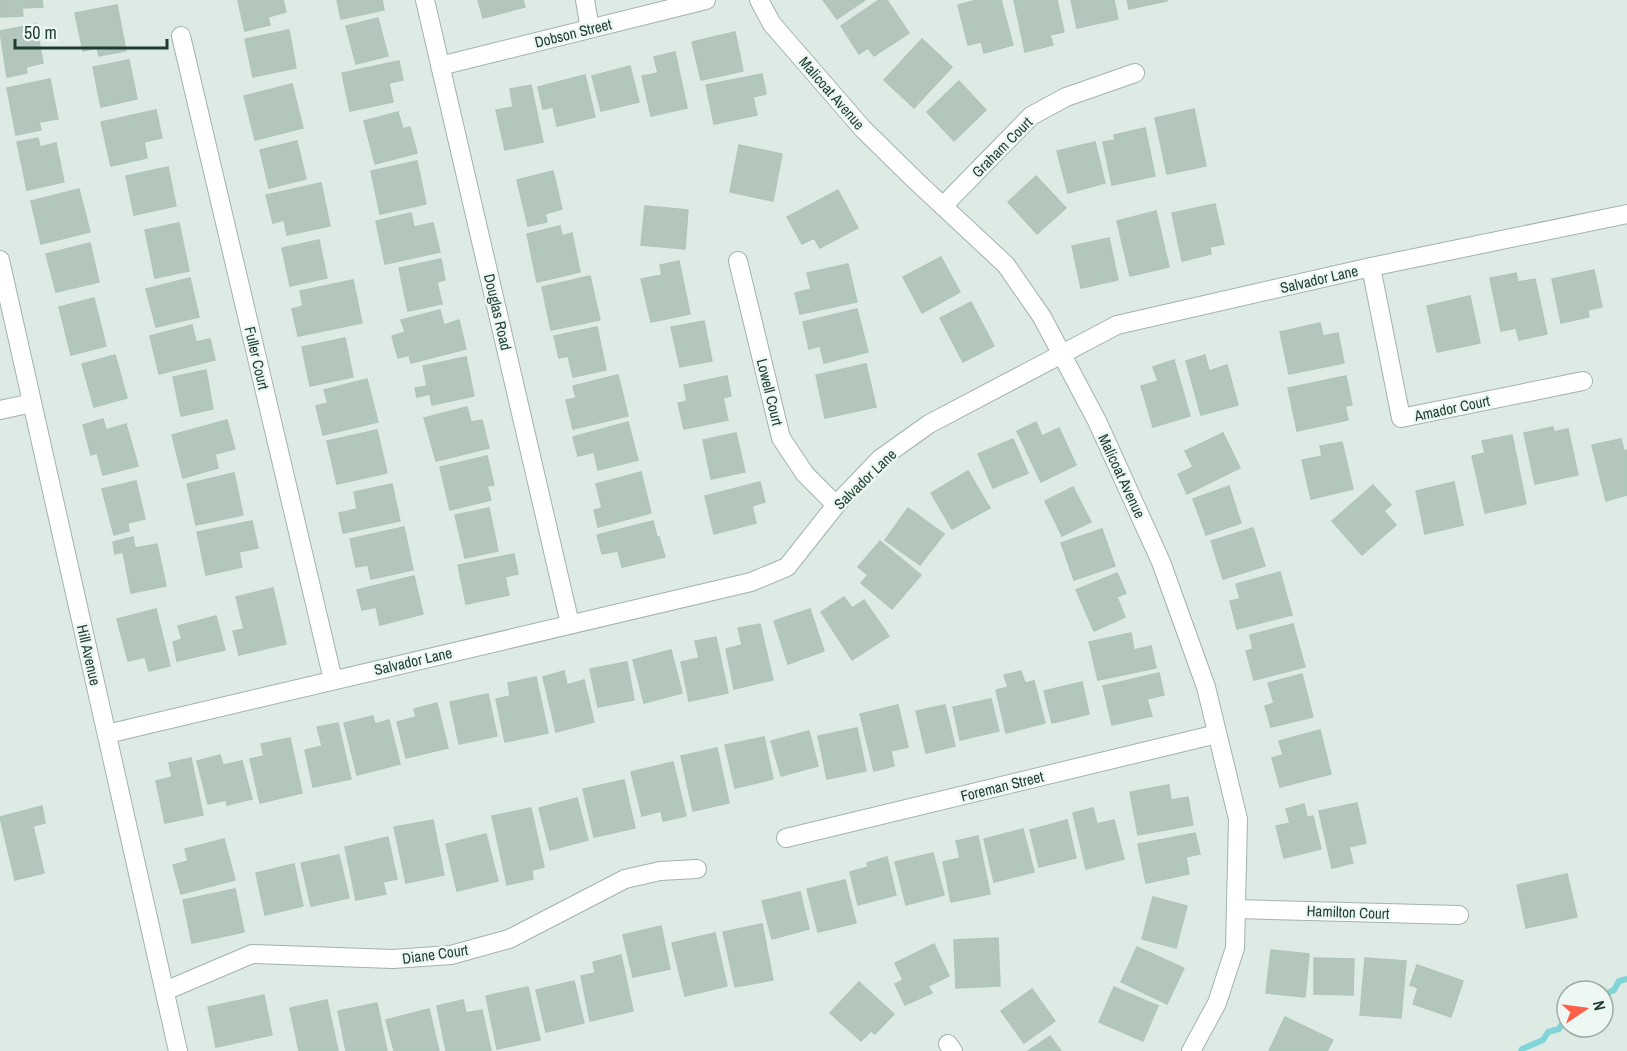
<svg xmlns="http://www.w3.org/2000/svg" width="1627" height="1051" font-family="'Archivo Narrow',sans-serif">
  <style>
    .lines { fill: none; stroke-linecap: round; stroke-linejoin: round }
    .stream { stroke: #7fd5d7; stroke-width: 6 }
    .building { fill: #b3c6bc; stroke: #b0c6ba; stroke-width: 1.5 }
    .street-casing { stroke: #a1b3aa; stroke-width: 20 }
    .street { stroke: #fff; stroke-width: 18 }
    .labels { text-anchor: middle; dominant-baseline: central; stroke-width: 5; stroke-linejoin: round; paint-order: stroke }
    .street-label { font-size: 15px; fill: #1e3d30; stroke: #eef8f2 }
  </style>
  <rect width="100%" height="100%" fill="#deebe4"/>
  <g class="lines">
    <g class="stream">
      <polyline points="1603,995 1614,990 1619,981 1627,979"/>
      <polyline points="1521,1051 1522,1049 1543,1040 1548,1032 1559,1029 1564,1020 1567,1020"/>
    </g>
  </g>
  <g class="building">
    <polygon points="0,0 42,0 43,7 22,8 23,16 0,17"/>
    <polygon points="241,0 283,0 286,12 268,17 270,25 245,31 238,1"/>
    <polygon points="337,0 382,0 384,10 341,19"/>
    <polygon points="478,0 523,0 525,7 483,18"/>
    <polygon points="823,0 865,0 837,19"/>
    <polygon points="879,0 887,0 909,33 874,56 868,48 859,54 841,26"/>
    <polygon points="977,0 1001,0 1013,45 984,53 981,42 968,45 958,5"/>
    <polygon points="1014,0 1057,0 1064,32 1050,35 1053,45 1025,52"/>
    <polygon points="1071,0 1114,0 1118,19 1077,28"/>
    <polygon points="1127,0 1167,0 1167,1 1129,9"/>
    <polygon points="117,5 126,51 99,56 97,48 83,51 75,13"/>
    <polygon points="378,18 388,56 356,64 346,26"/>
    <polygon points="36,24 43,63 26,67 27,73 7,77 0,31"/>
    <polygon points="289,30 296,68 253,77 245,39"/>
    <polygon points="735,32 743,71 701,80 692,42"/>
    <polygon points="922,39 952,67 914,108 884,80"/>
    <polygon points="675,52 687,108 651,116 642,76 658,73 654,57"/>
    <polygon points="129,60 137,99 101,107 93,67"/>
    <polygon points="399,61 403,80 389,83 393,102 350,111 342,73"/>
    <polygon points="630,66 639,102 601,111 592,76"/>
    <polygon points="762,74 766,94 753,97 757,115 714,124 706,85"/>
    <polygon points="585,75 595,117 557,126 553,107 543,109 538,87"/>
    <polygon points="50,79 58,119 39,122 41,130 16,135 7,88"/>
    <polygon points="959,81 986,110 954,141 927,112"/>
    <polygon points="292,84 303,128 255,140 244,96"/>
    <polygon points="531,85 543,142 505,150 496,110 513,107 510,89"/>
    <polygon points="1194,109 1206,166 1167,174 1155,118"/>
    <polygon points="156,110 162,138 144,142 147,158 111,166 101,122"/>
    <polygon points="398,112 403,129 410,127 417,153 375,164 364,121"/>
    <polygon points="1145,128 1155,176 1112,185 1103,142 1115,140 1114,135"/>
    <polygon points="38,138 40,147 56,143 64,182 27,190 17,142"/>
    <polygon points="297,141 306,179 269,188 260,150"/>
    <polygon points="1095,142 1105,183 1068,193 1057,151"/>
    <polygon points="739,145 782,154 773,201 730,192"/>
    <polygon points="417,161 426,204 380,214 371,171"/>
    <polygon points="168,167 176,206 134,215 126,176"/>
    <polygon points="553,171 562,209 545,214 547,222 528,226 517,180"/>
    <polygon points="1036,176 1066,208 1037,234 1008,202"/>
    <polygon points="321,183 330,226 287,235 284,220 273,223 266,195"/>
    <polygon points="79,189 90,232 41,244 31,201"/>
    <polygon points="838,190 858,228 820,248 814,238 802,244 787,217"/>
    <polygon points="1215,204 1224,244 1210,247 1211,254 1182,261 1172,213"/>
    <polygon points="645,206 688,210 685,249 641,245"/>
    <polygon points="1156,211 1169,267 1130,276 1117,221"/>
    <polygon points="411,213 414,227 433,223 440,252 385,264 376,221"/>
    <polygon points="179,223 189,271 155,278 145,230"/>
    <polygon points="560,226 562,236 572,233 580,272 537,282 527,234"/>
    <polygon points="1109,238 1118,280 1081,288 1072,246"/>
    <polygon points="319,240 327,278 290,286 282,248"/>
    <polygon points="90,243 99,282 56,292 46,254"/>
    <polygon points="941,257 960,292 922,313 903,277"/>
    <polygon points="441,259 445,280 437,282 442,304 408,311 399,268"/>
    <polygon points="679,261 690,314 651,322 641,279 662,275 660,265"/>
    <polygon points="848,264 857,302 800,314 795,293 811,289 807,273"/>
    <polygon points="1594,270 1602,307 1588,310 1589,317 1561,323 1552,279"/>
    <polygon points="1516,273 1518,282 1535,279 1547,334 1519,340 1516,328 1501,331 1490,278"/>
    <polygon points="590,276 600,320 551,330 542,287"/>
    <polygon points="190,278 199,317 156,327 146,289"/>
    <polygon points="353,280 362,323 298,336 292,309 303,306 300,291"/>
    <polygon points="1470,296 1480,343 1437,352 1427,306"/>
    <polygon points="94,298 106,346 71,355 59,307"/>
    <polygon points="971,302 994,346 963,362 940,318"/>
    <polygon points="857,309 868,352 824,363 820,346 809,349 803,322"/>
    <polygon points="440,310 444,325 459,320 466,349 411,363 409,355 398,358 392,336 405,332 401,320"/>
    <polygon points="704,321 712,361 680,367 671,327"/>
    <polygon points="1320,323 1323,336 1338,333 1344,363 1289,374 1280,332"/>
    <polygon points="192,325 196,342 210,339 215,360 159,374 150,336"/>
    <polygon points="597,327 606,370 573,377 568,356 559,358 554,336"/>
    <polygon points="345,338 353,377 310,386 302,347"/>
    <polygon points="115,355 127,398 94,407 82,364"/>
    <polygon points="1205,355 1209,371 1227,365 1238,405 1201,415 1186,361"/>
    <polygon points="466,357 474,396 432,405 430,394 417,397 415,388 427,386 423,366"/>
    <polygon points="1174,360 1190,416 1153,427 1141,386 1158,381 1153,367"/>
    <polygon points="866,364 876,407 825,418 816,375"/>
    <polygon points="206,370 213,409 181,416 173,377"/>
    <polygon points="618,375 628,416 573,429 566,400 576,398 573,386"/>
    <polygon points="727,376 731,396 723,398 728,420 684,429 678,403 687,401 684,385"/>
    <polygon points="1346,376 1352,405 1345,406 1348,420 1297,431 1288,388"/>
    <polygon points="367,379 378,422 323,435 316,406 328,403 324,390"/>
    <polygon points="467,407 471,422 482,420 489,448 436,461 424,418"/>
    <polygon points="103,419 106,430 126,424 138,466 103,475 97,453 91,455 83,425"/>
    <polygon points="227,420 235,449 215,454 218,468 183,478 172,435"/>
    <polygon points="628,422 638,460 598,470 594,452 578,456 573,437"/>
    <polygon points="1036,422 1042,436 1059,428 1076,465 1041,482 1017,431"/>
    <polygon points="1553,427 1554,432 1568,429 1578,475 1535,484 1524,433"/>
    <polygon points="377,430 387,473 337,484 327,441"/>
    <polygon points="736,433 745,472 711,479 703,440"/>
    <polygon points="1223,433 1240,468 1187,494 1178,474 1193,467 1185,451"/>
    <polygon points="1512,435 1526,504 1485,513 1472,456 1485,453 1482,441"/>
    <polygon points="1013,439 1028,473 993,488 978,454"/>
    <polygon points="1621,439 1624,451 1627,450 1627,495 1606,501 1592,445"/>
    <polygon points="1342,442 1353,489 1311,499 1302,460 1322,456 1320,446"/>
    <polygon points="487,456 494,485 487,486 491,500 450,510 440,467"/>
    <polygon points="968,471 990,508 952,529 931,493"/>
    <polygon points="641,472 651,513 598,527 594,510 602,508 596,484"/>
    <polygon points="234,473 243,515 196,525 187,484"/>
    <polygon points="136,481 145,519 128,523 129,531 114,535 102,489"/>
    <polygon points="760,482 765,502 752,506 756,523 714,534 705,496"/>
    <polygon points="1454,482 1463,525 1425,534 1416,491"/>
    <polygon points="392,484 400,521 343,533 339,513 357,509 354,492"/>
    <polygon points="1373,485 1391,505 1384,511 1396,525 1362,555 1332,521"/>
    <polygon points="1229,486 1241,523 1206,535 1193,499"/>
    <polygon points="1073,487 1091,522 1062,536 1045,501"/>
    <polygon points="489,508 498,551 465,558 455,515"/>
    <polygon points="908,508 944,534 920,565 885,540"/>
    <polygon points="252,521 258,548 239,552 242,567 206,575 197,532"/>
    <polygon points="653,521 657,537 659,537 665,557 622,567 618,551 602,554 597,535"/>
    <polygon points="404,527 413,570 371,579 368,565 356,567 350,539"/>
    <polygon points="1253,528 1265,566 1223,579 1211,541"/>
    <polygon points="1102,529 1115,566 1074,580 1061,543"/>
    <polygon points="133,537 135,548 157,544 166,586 131,593 123,552 115,554 113,542"/>
    <polygon points="880,541 921,575 892,609 861,583 868,575 858,567"/>
    <polygon points="514,554 518,574 505,577 509,595 466,604 458,565"/>
    <polygon points="1280,572 1292,615 1237,629 1230,601 1240,599 1236,584"/>
    <polygon points="1117,573 1126,593 1117,597 1125,617 1094,631 1076,590"/>
    <polygon points="414,576 423,614 380,625 376,607 362,610 357,590"/>
    <polygon points="273,588 286,644 239,655 233,631 244,629 236,597"/>
    <polygon points="844,597 852,608 864,600 889,636 852,660 821,612"/>
    <polygon points="156,609 170,666 149,671 145,657 128,661 117,619"/>
    <polygon points="810,609 824,651 788,664 774,621"/>
    <polygon points="216,616 225,650 177,661 173,642 182,639 178,626"/>
    <polygon points="760,624 773,680 734,689 726,649 742,645 738,628"/>
    <polygon points="1293,624 1305,667 1254,680 1246,651 1253,649 1250,635"/>
    <polygon points="1131,633 1134,650 1151,646 1156,668 1098,680 1089,642"/>
    <polygon points="716,637 728,693 689,701 681,662 699,658 695,641"/>
    <polygon points="671,650 682,693 644,703 633,660"/>
    <polygon points="627,662 634,700 598,707 590,669"/>
    <polygon points="564,671 567,685 584,680 594,722 556,732 543,677"/>
    <polygon points="1021,671 1025,683 1034,681 1045,723 1006,733 996,690 1008,687 1004,675"/>
    <polygon points="1159,673 1164,695 1147,699 1152,716 1112,725 1103,686"/>
    <polygon points="1302,674 1313,717 1271,727 1265,706 1274,703 1268,683"/>
    <polygon points="536,677 548,733 505,742 496,699 510,696 508,683"/>
    <polygon points="1082,682 1089,714 1052,723 1044,691"/>
    <polygon points="488,694 497,736 459,744 450,702"/>
    <polygon points="991,699 999,731 960,740 953,707"/>
    <polygon points="437,703 448,748 406,758 397,722 416,717 414,709"/>
    <polygon points="898,705 908,747 891,751 894,766 874,771 860,714"/>
    <polygon points="945,705 955,746 926,753 916,711"/>
    <polygon points="373,716 375,724 389,720 400,764 357,775 344,723"/>
    <polygon points="338,723 351,779 313,787 305,750 322,746 317,727"/>
    <polygon points="857,728 866,771 827,779 818,736"/>
    <polygon points="1320,730 1331,774 1280,787 1272,758 1283,755 1279,741"/>
    <polygon points="809,731 818,766 781,776 771,741"/>
    <polygon points="764,737 773,779 735,788 725,745"/>
    <polygon points="290,738 302,793 260,803 250,759 264,756 261,744"/>
    <polygon points="717,748 729,803 693,811 681,756"/>
    <polygon points="220,755 223,765 242,761 252,799 227,805 226,800 208,804 197,761"/>
    <polygon points="191,758 203,815 165,823 156,781 172,777 169,763"/>
    <polygon points="673,762 686,816 663,821 661,811 642,816 631,772"/>
    <polygon points="624,780 635,828 594,837 583,789"/>
    <polygon points="1169,785 1171,800 1188,797 1193,825 1138,835 1130,792"/>
    <polygon points="577,798 588,840 550,850 539,808"/>
    <polygon points="1357,803 1366,843 1349,847 1353,863 1332,868 1319,811"/>
    <polygon points="1304,804 1307,817 1313,816 1321,849 1284,858 1276,826 1290,823 1286,809"/>
    <polygon points="42,806 45,823 33,826 44,873 15,880 0,817"/>
    <polygon points="531,808 544,867 532,870 533,879 507,885 492,816"/>
    <polygon points="1093,808 1097,824 1114,820 1124,859 1086,869 1073,813"/>
    <polygon points="433,820 444,875 406,883 394,827"/>
    <polygon points="1067,820 1076,858 1039,867 1030,830"/>
    <polygon points="1023,829 1034,872 994,882 984,839"/>
    <polygon points="1195,833 1200,854 1186,857 1189,874 1146,883 1138,844"/>
    <polygon points="486,834 498,881 457,891 446,844"/>
    <polygon points="978,836 990,894 951,902 943,862 960,858 956,841"/>
    <polygon points="388,837 397,879 383,882 386,894 356,900 345,847"/>
    <polygon points="224,839 235,880 181,894 173,865 188,861 185,849"/>
    <polygon points="933,853 944,895 906,905 895,862"/>
    <polygon points="339,855 349,898 311,906 301,863"/>
    <polygon points="887,857 896,895 858,905 850,872 868,867 867,863"/>
    <polygon points="294,864 303,906 265,915 256,873"/>
    <polygon points="1567,874 1577,917 1526,928 1517,885"/>
    <polygon points="845,880 856,923 818,932 807,889"/>
    <polygon points="235,889 244,932 192,943 183,900"/>
    <polygon points="800,892 809,929 772,939 762,901"/>
    <polygon points="1153,897 1187,906 1176,948 1142,939"/>
    <polygon points="762,924 773,980 735,987 723,932"/>
    <polygon points="661,926 670,969 633,977 623,935"/>
    <polygon points="715,933 727,986 685,996 672,943"/>
    <polygon points="998,938 1000,986 956,988 954,940"/>
    <polygon points="934,944 949,976 928,986 932,993 905,1005 895,984 903,980 895,963"/>
    <polygon points="1137,947 1184,968 1167,1004 1121,982"/>
    <polygon points="1271,950 1309,954 1305,997 1266,993"/>
    <polygon points="621,955 633,1011 590,1021 581,976 595,973 593,962"/>
    <polygon points="1314,958 1354,959 1353,995 1314,994"/>
    <polygon points="1365,958 1406,961 1401,1018 1360,1015"/>
    <polygon points="1417,965 1463,981 1451,1017 1413,1004 1418,988 1410,985"/>
    <polygon points="574,981 584,1023 546,1032 536,990"/>
    <polygon points="859,982 894,1014 875,1034 871,1031 861,1041 830,1013"/>
    <polygon points="528,987 540,1040 497,1049 486,996"/>
    <polygon points="1114,987 1158,1006 1143,1041 1099,1022"/>
    <polygon points="1032,989 1055,1021 1024,1043 1001,1011"/>
    <polygon points="264,995 272,1035 216,1047 208,1007"/>
    <polygon points="327,1000 338,1051 299,1051 290,1008"/>
    <polygon points="463,1000 466,1013 482,1010 491,1051 446,1051 437,1006"/>
    <polygon points="377,1003 387,1051 346,1051 338,1011"/>
    <polygon points="429,1009 439,1051 394,1051 386,1020"/>
    <polygon points="1285,1017 1333,1040 1327,1051 1269,1051"/>
    <polygon points="1050,1036 1061,1051 1028,1051"/>
  </g>
  <g class="lines">
    <g class="street-casing">
      <g id="street">
        <polyline points="425,0 570,624"/>
        <polyline points="585,0 590,29"/>
        <polyline points="759,0 772,24 863,129 916,181 1006,265 1042,317 1097,421 1161,562 1206,687 1238,819 1235,948 1217,1003 1191,1051"/>
        <polyline points="181,36 333,680"/>
        <polyline points="440,66 706,0"/>
        <polyline points="943,206 1031,116 1066,97 1135,73"/>
        <polyline points="0,260 178,1051"/>
        <polyline points="738,261 781,438 805,474 836,505"/>
        <polyline points="1371,267 1401,418 1583,381"/>
        <polyline points="0,410 32,403"/>
        <polyline points="107,734 751,582 787,567 836,505 880,459 929,424 1117,325 1371,267 1627,214"/>
        <polyline points="786,838 1217,734"/>
        <polyline points="1236,909 1459,915"/>
        <polyline points="165,991 252,954 393,959 451,955 509,939 625,879 660,871 697,869"/>
        <polyline points="948,1044 953,1051"/>
      </g>
    </g>
    <use href="#street" class="street"/>
  </g>
  <g class="labels">
    <g class="street-label">
      <text transform="translate(573 33) rotate(-14)">Dobson Street</text>
      <text transform="translate(832 93) rotate(49)">Malicoat Avenue</text>
      <text transform="translate(1002 147) rotate(-45)">Graham Court</text>
      <text transform="translate(1319 279) rotate(-13)">Salvador Lane</text>
      <text transform="translate(498 312) rotate(77)">Douglas Road</text>
      <text transform="translate(257 358) rotate(77)">Fuller Court</text>
      <text transform="translate(770 392) rotate(76)">Lowell Court</text>
      <text transform="translate(1452 408) rotate(-12)">Amador Court</text>
      <text transform="translate(1122 476) rotate(65)">Malicoat Avenue</text>
      <text transform="translate(865 479) rotate(-44)">Salvador Lane</text>
      <text transform="translate(89 655) rotate(77)">Hill Avenue</text>
      <text transform="translate(413 661) rotate(-13)">Salvador Lane</text>
      <text transform="translate(1002 786) rotate(-14)">Foreman Street</text>
      <text transform="translate(1348 912) rotate(2)">Hamilton Court</text>
      <text transform="translate(435 954) rotate(-8)">Diane Court</text>
    </g>
  </g>
  <g transform="translate(1585 1009) rotate(77)"><circle r="28" fill="#eef8f2" stroke="#9bada4" stroke-width="1.5"/>
  <path d="M0-4.5L10 22L0 15L-10 22Z" fill="#ff5e48"/>
  <text y="-9" font-size="16" font-weight="bold" text-anchor="middle" fill="#1e3d30">N</text>
  </g>
  <path d="M15 39v9h152v-9" fill="none" stroke="#1e3d30" stroke-width="3"/>
  <text x="24" y="39" font-size="18" fill="#1e3d30" stroke="#eef8f2" stroke-width="4.5" paint-order="stroke">50 m</text>
</svg>
